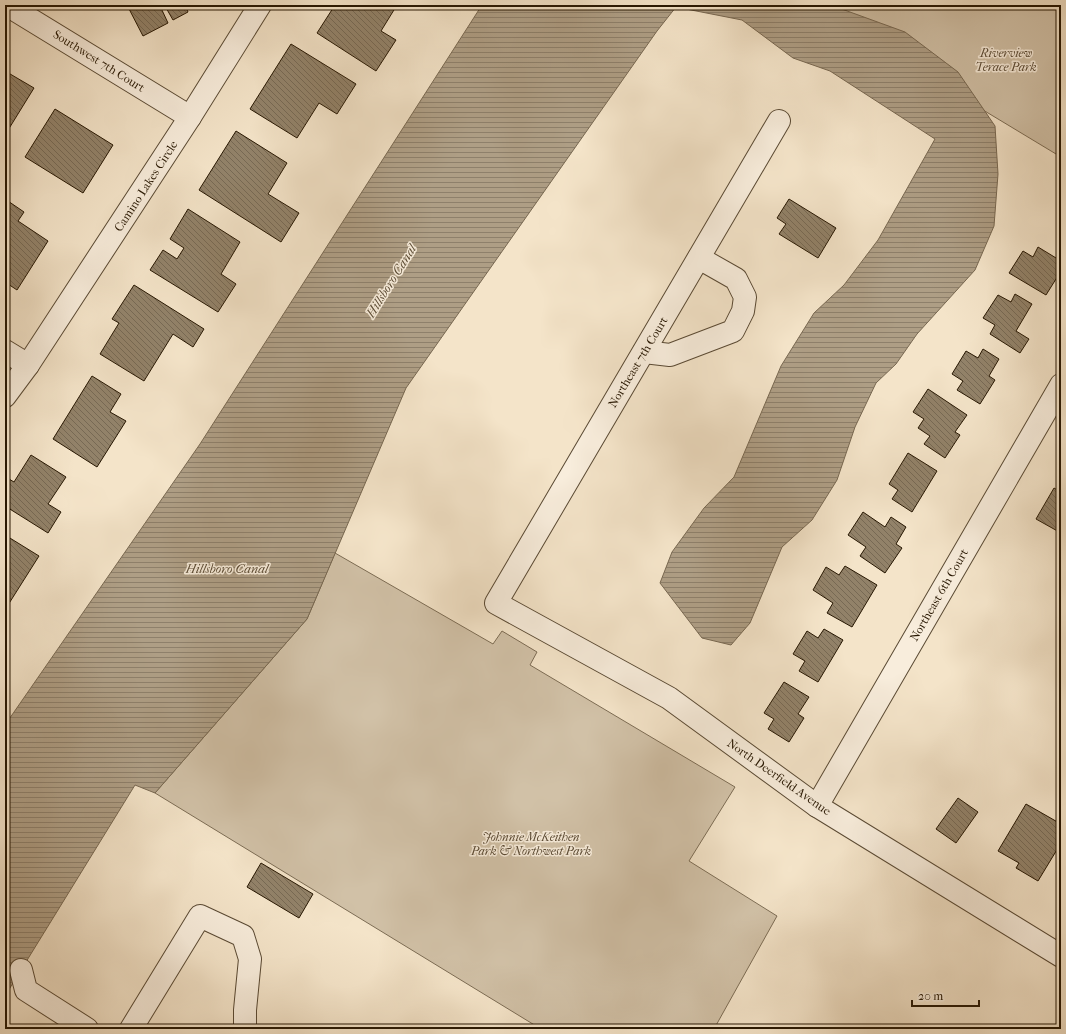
<svg xmlns="http://www.w3.org/2000/svg" width="1066" height="1034" font-family="'IM FELL French Canon',serif">
  <style>
    .green { fill: #d1c1a7; stroke: #7c6c54 }
    .water { fill: url(#water-rules); stroke: #786851 }
    .building { fill: url(#building-back-hatch); stroke: #271702 }
    .lines { fill: none; stroke-linecap: round; stroke-linejoin: round }
    .minor-casing { stroke: #5a4a34; stroke-width: 24 }
    .minor { stroke: #f8eddc; stroke-width: 22 }
    .labels { text-anchor: middle; dominant-baseline: central; stroke-width: 3; stroke-linejoin: round; paint-order: stroke }
    .park-label { font-size: 12px; font-style: italic; fill: #5a4a34; stroke: #f8eddc }
    .street-label { font-size: 12px; fill: #271702; stroke: #f8eddc }
    .water-label { font-size: 13px; font-style: italic; fill: #5d4d36; stroke: #f8eddc }
  </style>
  <defs>
    <pattern id="water-rules" width="6" height="5" patternUnits="userSpaceOnUse"><rect width="6" height="5" fill="#ae9e85"/><path d="M0 2.5h6" fill="none" stroke="#8e806b"/></pattern>
    <pattern id="building-back-hatch" width="6" height="6" patternUnits="userSpaceOnUse"><rect width="6" height="6" fill="#928269"/><path d="M-1 5l2 2M0 0l6 6M5-1l2 2" fill="none" stroke="#776954"/></pattern>
  </defs>
  <rect width="100%" height="100%" fill="#f4e4c9"/>
  <filter id="stains"><feTurbulence type="fractalNoise" baseFrequency=".005" numOctaves="4"/><feColorMatrix values="0 0 0 0 .2 0 0 0 0 .09 0 0 0 0 .02 0 0 0 .5 -.17"/></filter>
  <radialGradient id="worn" r=".72"><stop offset=".6" stop-color="#630" stop-opacity="0"/><stop offset="1" stop-color="#630" stop-opacity=".3"/></radialGradient>
  <g class="green">
    <polygon points="809,5 1061,5 1061,157"/>
    <polygon points="335,553 493,644 502,631 537,652 530,665 735,787 689,861 777,916 714,1029 541,1029 155,793 307,619"/>
  </g>
  <polygon class="water" points="482,5 834,5 839,8 905,32 958,72 995,126 998,174 994,226 975,270 917,334 896,364 876,383 855,427 837,480 812,520 782,547 750,623 731,645 702,638 660,583 672,552 704,508 734,477 781,366 814,313 844,285 878,240 935,139 830,71 793,58 742,20 676,7 657,31 406,388 307,619 155,793 135,785 5,996 5,725 200,444"/>
  <g class="building">
    <polygon points="127,5 185,5 188,12 173,20 165,6 161,8 168,23 143,36"/>
    <polygon points="335,5 397,5 381,31 396,40 376,71 317,33"/>
    <polygon points="291,44 356,84 337,114 319,103 297,138 250,109"/>
    <polygon points="5,71 34,88 5,135"/>
    <polygon points="55,109 113,145 83,193 25,157"/>
    <polygon points="236,131 287,163 268,194 299,213 281,242 199,190"/>
    <polygon points="5,199 24,212 18,221 48,241 17,290 5,282"/>
    <polygon points="789,199 836,228 818,258 779,234 786,224 777,218"/>
    <polygon points="188,209 240,242 221,274 236,284 218,312 150,270 163,250 177,259 184,248 170,239"/>
    <polygon points="1038,247 1061,261 1061,271 1046,295 1009,273 1023,251 1033,257"/>
    <polygon points="134,285 204,329 193,347 173,334 144,381 100,354 119,323 112,319"/>
    <polygon points="1015,294 1032,304 1016,331 1029,339 1020,353 990,334 995,325 983,318 998,295 1011,302"/>
    <polygon points="983,349 999,359 989,376 995,380 980,404 957,390 963,381 952,374 966,351 978,358"/>
    <polygon points="92,376 121,394 110,412 126,421 97,467 53,439"/>
    <polygon points="928,389 967,415 955,432 960,435 945,458 924,444 930,436 918,428 924,419 913,412"/>
    <polygon points="908,453 937,471 912,512 892,499 898,490 889,484"/>
    <polygon points="31,455 66,477 48,504 61,512 48,533 5,506 5,485 9,479 14,482"/>
    <polygon points="1054,488 1061,492 1061,533 1036,519"/>
    <polygon points="863,512 885,527 891,517 906,527 896,544 902,548 885,573 860,556 866,547 848,535"/>
    <polygon points="5,535 39,556 8,605 5,603"/>
    <polygon points="845,566 877,585 852,627 827,613 833,603 813,590 826,567 839,575"/>
    <polygon points="824,629 843,640 818,682 799,671 805,661 793,654 807,631 818,638"/>
    <polygon points="784,682 809,697 798,714 804,718 789,742 768,729 774,719 764,713"/>
    <polygon points="958,798 978,812 956,843 936,829"/>
    <polygon points="1026,804 1061,824 1061,843 1038,881 1016,868 1019,863 998,851"/>
    <polygon points="261,863 313,894 299,918 247,887"/>
  </g>
  <g class="lines">
    <g class="minor-casing">
      <g id="minor">
        <polyline points="7,5 190,117"/>
        <polyline points="779,121 496,603 669,698 817,806 1061,956"/>
        <polyline points="5,351 28,365"/>
        <polyline points="644,352 670,355 733,331 743,311 745,297 736,279 699,258"/>
        <polyline points="5,396 28,365 190,117 260,5"/>
        <polyline points="817,806 1061,385"/>
        <polyline points="21,970 26,990 87,1029"/>
        <polyline points="131,1029 200,916 243,936 250,959 245,1010 245,1029"/>
      </g>
    </g>
    <use href="#minor" class="minor"/>
  </g>
  <g class="labels">
    <g class="park-label">
      <text x="1006" y="53">Riverview<tspan x="1006" dy="14">Terace Park</tspan></text>
      <text x="531" y="837">Johnnie McKeithen<tspan x="531" dy="14">Park &amp; Northwest Park</tspan></text>
    </g>
    <g class="street-label">
      <text transform="translate(99 61) rotate(32)">Southwest 7th Court</text>
      <text transform="translate(146 186) rotate(-57)">Camino Lakes Circle</text>
      <text transform="translate(638 362) rotate(-59)">Northeast 7th Court</text>
      <text transform="translate(939 595) rotate(-60)">Northeast 6th Court</text>
      <text transform="translate(779 777) rotate(35)">North Deerfield Avenue</text>
    </g>
    <g class="water-label">
      <text transform="translate(391 281) rotate(-58)">Hillsboro Canal</text>
      <text x="227" y="568">Hillsboro Canal</text>
    </g>
  </g>
  <rect width="1066" height="1034" fill="none" stroke="#f4e4c9" stroke-width="20"/>
  <rect x="6" y="6" width="1054" height="1022" fill="none" stroke="#271702" stroke-width="2"/>
  <rect x="10" y="10" width="1046" height="1014" fill="none" stroke="#271702"/>
  <path d="M912 1000v6h67v-6" fill="none" stroke="#271702" stroke-width="2"/>
  <text x="918" y="1000" font-size="12" fill="#271702" stroke="#f8eddc" stroke-width="3" paint-order="stroke">20 m</text>
  <rect width="100%" height="100%" filter="url(#stains)"/>
  <rect width="100%" height="100%" fill="url(#worn)"/>
</svg>
